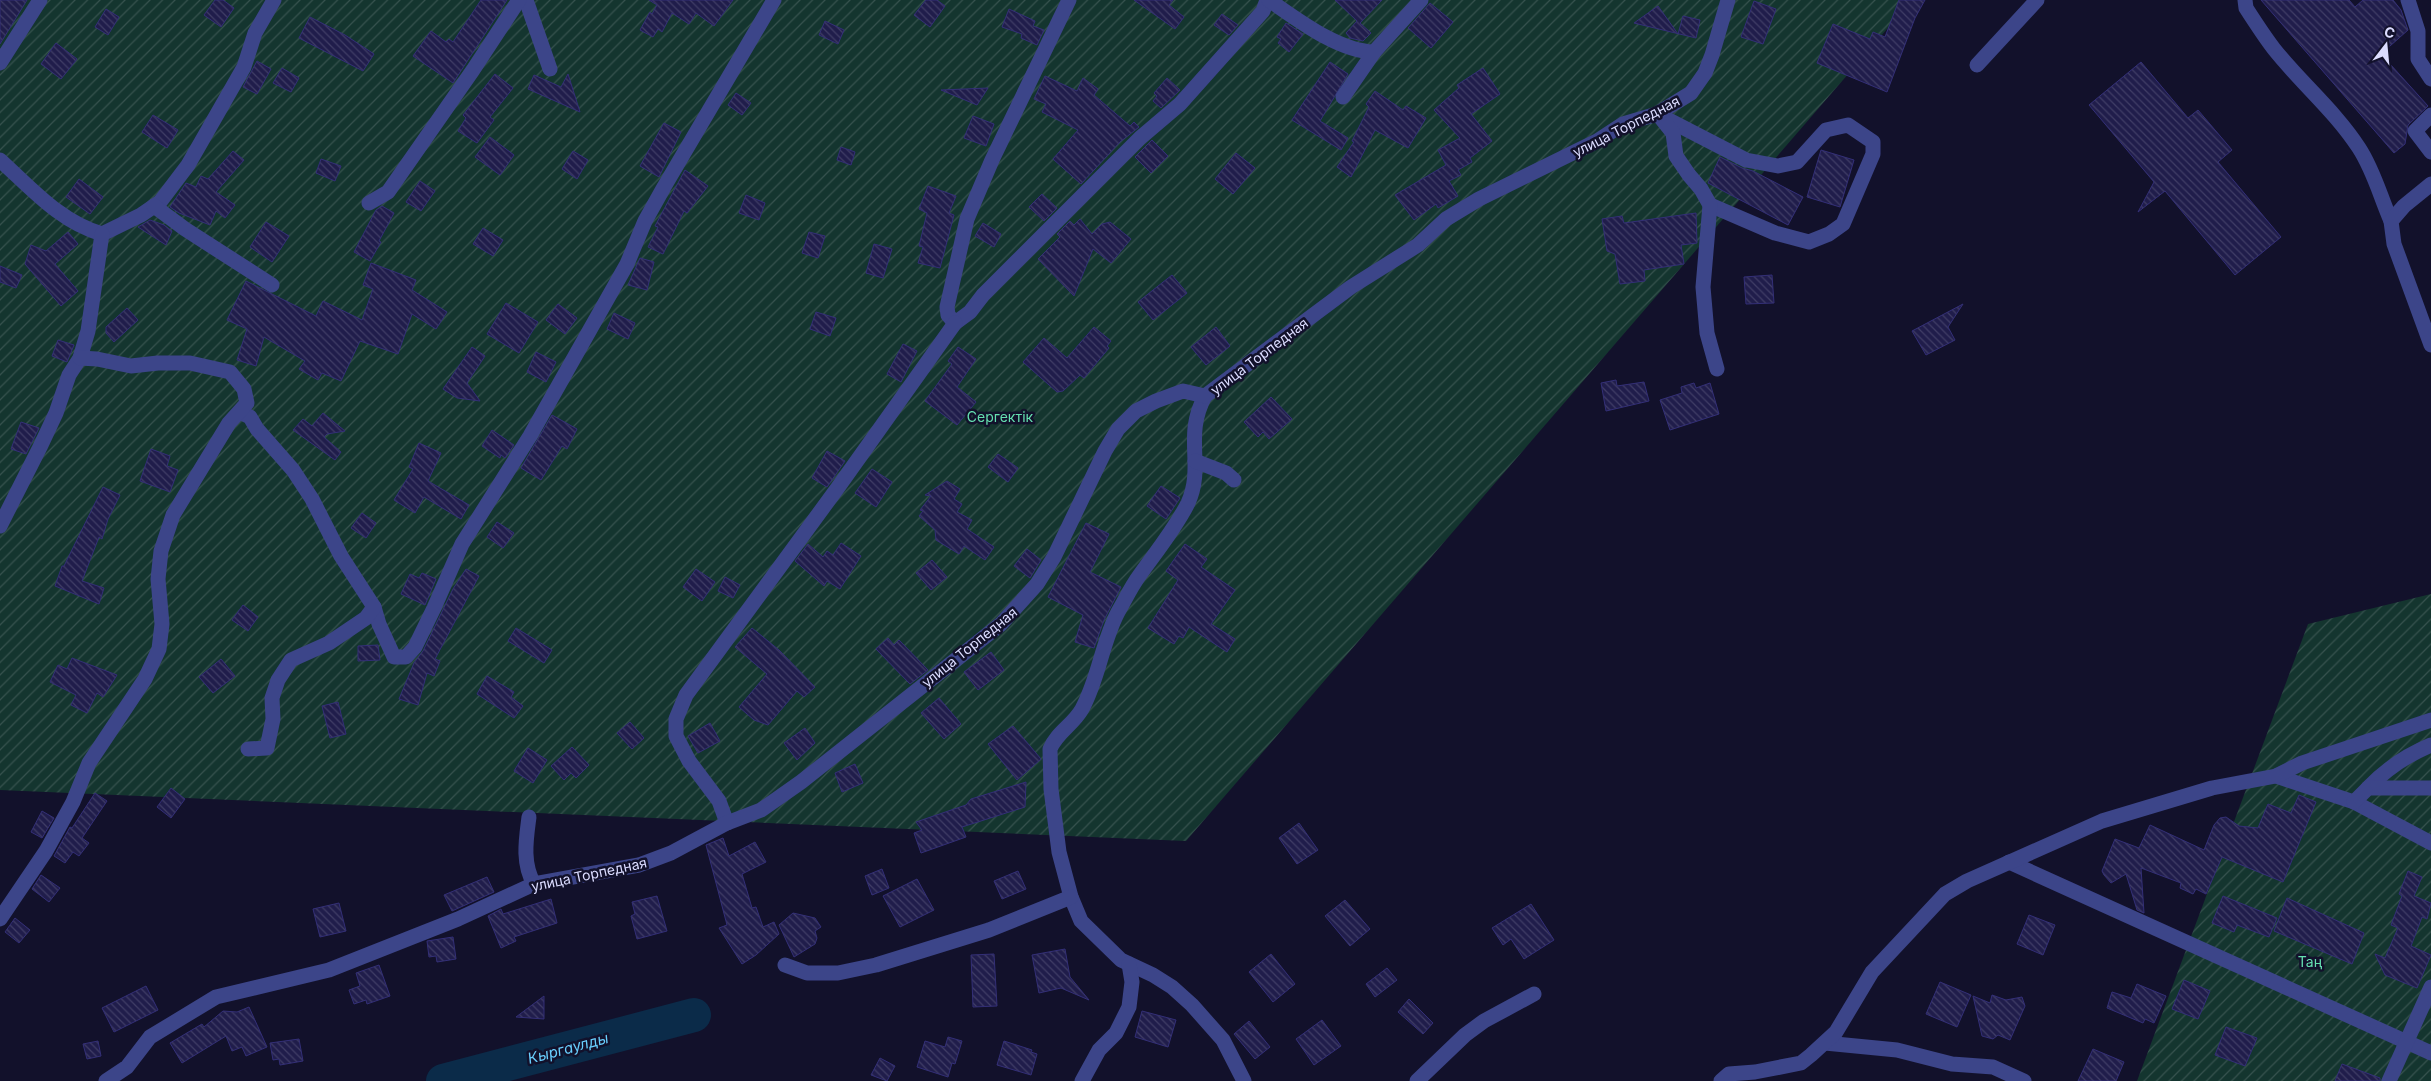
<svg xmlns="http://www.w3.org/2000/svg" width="2431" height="1081" font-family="Inter,sans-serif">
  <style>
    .garden { fill: url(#garden-furrows) }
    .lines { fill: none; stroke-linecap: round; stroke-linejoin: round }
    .river { stroke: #0b2b49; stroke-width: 34 }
    .building { fill: url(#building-back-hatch); stroke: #332f77 }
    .minor { stroke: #3c4589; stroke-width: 15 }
    .labels { text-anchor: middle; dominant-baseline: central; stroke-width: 5; stroke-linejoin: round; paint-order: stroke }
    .street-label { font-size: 14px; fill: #dbdcff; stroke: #12112b }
    .park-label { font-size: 14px; fill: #65e0b0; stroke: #12112b }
    .water-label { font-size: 15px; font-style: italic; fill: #69cffe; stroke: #12112b }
  </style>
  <defs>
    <pattern id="garden-furrows" width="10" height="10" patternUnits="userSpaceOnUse" patternTransform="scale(1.25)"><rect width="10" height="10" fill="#14352f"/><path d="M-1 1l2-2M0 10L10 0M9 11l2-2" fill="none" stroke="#36524e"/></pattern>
    <pattern id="building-back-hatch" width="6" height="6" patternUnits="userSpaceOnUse" patternTransform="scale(1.25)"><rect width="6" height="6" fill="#201d4b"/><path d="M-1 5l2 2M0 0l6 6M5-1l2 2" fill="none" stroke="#403d66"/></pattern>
  </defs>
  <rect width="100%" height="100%" fill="#12112b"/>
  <g class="garden">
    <polygon points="0,0 1912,0 1186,841 0,790"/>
    <polygon points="2431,594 2431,1081 2137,1081 2308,624"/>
  </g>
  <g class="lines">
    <polyline class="river" points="443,1081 694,1015"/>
  </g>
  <g class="building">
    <polygon points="0,0 27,0 0,44"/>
    <polygon points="215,0 223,0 234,8 221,27 204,15"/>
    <polygon points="481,0 507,0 453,83 413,56 431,31 446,42 449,39 453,42"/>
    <polygon points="649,0 733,0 714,26 696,13 689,24 672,13 662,32 658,29 653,37 640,30 650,12 652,14 657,5"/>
    <polygon points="926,0 937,0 945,6 930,27 914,15"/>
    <polygon points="1134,0 1173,0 1169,5 1184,17 1175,29"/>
    <polygon points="1335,0 1382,0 1360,23 1371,33 1363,41 1350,38 1346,33 1357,21"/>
    <polygon points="1899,0 1925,0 1915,18 1887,92 1817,63 1833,24 1870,39 1873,32 1885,37"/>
    <polygon points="2261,0 2349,0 2355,7 2363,0 2393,0 2401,10 2408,30 2381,54 2428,106 2408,125 2405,144 2394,153"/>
    <polygon points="1754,1 1776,9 1763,44 1741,37"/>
    <polygon points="1430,3 1453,22 1431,48 1408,28"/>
    <polygon points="1658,6 1678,34 1683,16 1700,20 1696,38 1634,23"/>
    <polygon points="106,9 119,17 108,35 95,27"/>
    <polygon points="1009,9 1035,21 1033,26 1044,30 1037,45 1021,38 1022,34 1002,27"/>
    <polygon points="1222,14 1238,25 1229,35 1214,25"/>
    <polygon points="310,17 345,35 374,54 363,71 299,38"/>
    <polygon points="825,21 844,30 838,44 819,35"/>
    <polygon points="1286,23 1303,34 1289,52 1278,43 1281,39 1277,37"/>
    <polygon points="56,43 77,59 61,79 41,64"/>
    <polygon points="257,61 271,69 257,94 243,87"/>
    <polygon points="1330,62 1348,74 1320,121 1348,138 1341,150 1292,120"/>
    <polygon points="2141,62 2188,118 2198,110 2232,150 2218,162 2281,237 2235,275 2165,191 2138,212 2154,182 2089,105"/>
    <polygon points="282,68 299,78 291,92 273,83"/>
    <polygon points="1483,68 1500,94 1471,114 1492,141 1470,158 1472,162 1458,170 1461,175 1449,181 1458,196 1438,208 1436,204 1414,220 1395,195 1446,165 1438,150 1460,138 1434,110 1459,88 1457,85"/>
    <polygon points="495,74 513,88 490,117 494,120 477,143 458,131 466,118 463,115"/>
    <polygon points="568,74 580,112 528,89 534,75 561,87"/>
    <polygon points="1045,76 1077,91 1083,78 1098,89 1094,95 1130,126 1134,122 1139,127 1120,142 1081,184 1053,159 1078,130 1042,112 1046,104 1034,99"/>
    <polygon points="1167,78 1180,90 1161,108 1153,101 1157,96 1154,93"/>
    <polygon points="988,88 977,105 941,90"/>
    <polygon points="1375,91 1403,110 1406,106 1426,118 1408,148 1375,130 1351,177 1337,167 1354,142 1352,141 1369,107 1366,104"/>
    <polygon points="736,93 751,103 742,115 728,105"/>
    <polygon points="153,115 178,130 167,148 142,132"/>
    <polygon points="973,116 994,124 986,146 964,138"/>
    <polygon points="664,123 681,132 659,177 640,166"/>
    <polygon points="490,137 514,155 500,175 475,157"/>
    <polygon points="1152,140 1168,156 1151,173 1135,157"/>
    <polygon points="841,147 855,152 851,165 837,160"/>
    <polygon points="1821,150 1854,160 1840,207 1807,197"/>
    <polygon points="233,151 244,160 216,192 235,205 225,218 216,211 210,225 179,213 170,207 186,183 196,187 201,176 208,179"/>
    <polygon points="573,151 588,160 577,179 562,169"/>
    <polygon points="1236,153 1255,168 1233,194 1215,179"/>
    <polygon points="1720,157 1742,168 1753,171 1803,197 1788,225 1708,183"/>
    <polygon points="321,159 341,166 335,181 316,173"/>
    <polygon points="685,170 708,186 687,213 684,211 663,254 648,247 658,227 655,226"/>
    <polygon points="79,179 103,197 90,214 66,197"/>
    <polygon points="420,181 435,191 421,211 406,202"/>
    <polygon points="928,186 956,196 949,213 954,215 940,268 918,263 923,247 919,246 927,213 919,209"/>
    <polygon points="1042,194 1057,208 1044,221 1029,207"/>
    <polygon points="746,195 765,203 759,220 739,213"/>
    <polygon points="382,206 394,213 379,241 381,242 370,261 354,252 376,210"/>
    <polygon points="1696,213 1697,243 1681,245 1684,264 1644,270 1645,281 1620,284 1615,254 1607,251 1602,219 1622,216 1624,223"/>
    <polygon points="1080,219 1092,234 1102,224 1110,222 1131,239 1111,263 1093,249 1074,296 1038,259 1060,237 1057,234 1070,221 1074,225"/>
    <polygon points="150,220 164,225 172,231 166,245 138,227"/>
    <polygon points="266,222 289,236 272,262 250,247"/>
    <polygon points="983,223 1001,234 994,247 975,236"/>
    <polygon points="483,228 503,240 493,256 473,244"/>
    <polygon points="68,232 78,244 55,264 78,291 61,306 25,264 31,245 46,251"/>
    <polygon points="809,232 825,236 818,258 802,253"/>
    <polygon points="874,244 892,249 883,278 866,273"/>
    <polygon points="640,258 654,262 647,290 628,285"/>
    <polygon points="371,263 416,280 412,290 447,312 436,329 412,314 398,354 360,341 341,381 322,373 318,380 299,369 305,361 264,337 256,366 237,360 247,329 227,320 246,281 316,316 323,301 362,320 373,289 363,285"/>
    <polygon points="0,266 22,275 16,288 0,282"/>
    <polygon points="1172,275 1187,293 1153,320 1138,302"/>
    <polygon points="1772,275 1774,303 1746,304 1744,277"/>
    <polygon points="506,303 538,322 519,353 487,334"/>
    <polygon points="558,304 577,318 565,334 546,320"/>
    <polygon points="1963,304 1948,327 1955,340 1926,355 1912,331"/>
    <polygon points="127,308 138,320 114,342 106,333 106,327"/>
    <polygon points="816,312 836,318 830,336 810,329"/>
    <polygon points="614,313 635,323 628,339 607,329"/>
    <polygon points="1094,327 1111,341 1107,346 1109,348 1084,378 1080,375 1063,391 1057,392 1023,362 1044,338 1067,358"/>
    <polygon points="1216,327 1230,346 1206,365 1191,347"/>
    <polygon points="58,340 74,345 67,362 52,356"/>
    <polygon points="903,344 917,351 901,382 887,374"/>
    <polygon points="472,347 485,356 467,383 480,401 457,398 443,389"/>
    <polygon points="958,347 976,359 957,387 976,402 957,425 925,401 952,364 948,361"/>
    <polygon points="536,352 556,362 546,382 527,372"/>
    <polygon points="1616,380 1617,386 1644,382 1649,401 1606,411 1601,383"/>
    <polygon points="1694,383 1696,388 1710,383 1719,414 1670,430 1660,400 1682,393 1681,387"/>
    <polygon points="1271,397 1292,419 1269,439 1263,432 1258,437 1244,422"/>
    <polygon points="323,413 345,431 327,434 324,437 341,452 335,460 293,430 303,419 312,426"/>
    <polygon points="552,415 577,429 567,449 562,446 541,480 521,468"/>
    <polygon points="21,422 39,428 26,454 11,449"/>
    <polygon points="492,430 514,445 505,458 501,455 500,458 482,446"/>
    <polygon points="419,443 441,453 428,481 469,505 461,519 424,497 415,513 394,500 413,469 409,467"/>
    <polygon points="151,449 170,456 167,466 178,470 170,492 140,481"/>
    <polygon points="827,451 845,461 827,487 812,478"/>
    <polygon points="998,454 1018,468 1008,482 988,467"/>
    <polygon points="872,469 892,482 876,507 855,493"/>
    <polygon points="947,481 960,489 954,499 962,504 957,512 972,520 967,529 994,547 985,560 964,546 959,554 936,540 935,530 919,516 923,511 920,510 931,496 925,495"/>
    <polygon points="1161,486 1180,498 1166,519 1147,506"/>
    <polygon points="103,487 120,495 108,519 102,539 99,537 82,581 104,588 99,604 55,586 62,566 64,566"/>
    <polygon points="362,513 376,523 366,538 351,528"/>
    <polygon points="497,522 514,533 503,548 487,537"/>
    <polygon points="1086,523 1109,534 1090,572 1121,587 1104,620 1094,648 1075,642 1083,615 1048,597"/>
    <polygon points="841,543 861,556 840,589 827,581 824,586 795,561 808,544 823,557 827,551 833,555"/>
    <polygon points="1185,544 1207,559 1201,567 1235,590 1211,624 1235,639 1227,652 1189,627 1183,638 1179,636 1174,644 1148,628 1178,580 1166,571"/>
    <polygon points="1027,549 1041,560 1030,578 1014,566"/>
    <polygon points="932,560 947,577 931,590 916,573"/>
    <polygon points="466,569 479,576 435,659 440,661 434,676 427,673 418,705 399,699 414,663 423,651 453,589"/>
    <polygon points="696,569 715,582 702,601 683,587"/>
    <polygon points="422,573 436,579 425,605 401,594 410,574 419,578"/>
    <polygon points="725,577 740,585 733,598 718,591"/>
    <polygon points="243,605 258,617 248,631 232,620"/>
    <polygon points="516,628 552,650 544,663 508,641"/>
    <polygon points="752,628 779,650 815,687 804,697 797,691 768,725 754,720 739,707 767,674 735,647"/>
    <polygon points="888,638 894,645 899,640 928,670 910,684 876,649"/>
    <polygon points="378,645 380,660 358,661 358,646"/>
    <polygon points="991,652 1004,670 978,690 964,672"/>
    <polygon points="72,658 117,675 103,697 97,693 87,713 71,705 76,695 50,682 58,665 67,669"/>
    <polygon points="221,659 235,676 213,693 199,677"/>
    <polygon points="487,676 514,692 511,697 523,706 514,718 477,694"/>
    <polygon points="939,698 961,724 944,739 921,713"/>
    <polygon points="338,702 346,734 330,738 322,706"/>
    <polygon points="630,722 644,738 632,749 617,733"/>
    <polygon points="710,723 720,741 698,753 688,736"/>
    <polygon points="1013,726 1041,759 1017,780 988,744"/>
    <polygon points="805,728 815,743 797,760 784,743"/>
    <polygon points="572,747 589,765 576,778 571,773 564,780 551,766"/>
    <polygon points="528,748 547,760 533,783 514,771"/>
    <polygon points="855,764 863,783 842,792 835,773"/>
    <polygon points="1026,782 1025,807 962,827 966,837 921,853 914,833 922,830 916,822 966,805 971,799"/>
    <polygon points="171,788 185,799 171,818 157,807"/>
    <polygon points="95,793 107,801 82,838 89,843 79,856 73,852 65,863 54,856 70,827 72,828"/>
    <polygon points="2299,795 2316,802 2283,882 2222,857 2206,894 2196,889 2193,894 2180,888 2181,883 2141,868 2144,913 2137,910 2126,874 2111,883 2104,875 2102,871 2115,839 2139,848 2150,825 2204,850 2214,825 2220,818 2226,817 2239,826 2258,828 2268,804 2291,813"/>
    <polygon points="42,811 54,818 42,838 31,832"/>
    <polygon points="1299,823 1318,850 1297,864 1279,838"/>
    <polygon points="723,838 729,856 755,842 766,862 742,874 752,908 756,907 763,927 774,922 779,934 756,955 742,964 719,928 727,925 706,845"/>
    <polygon points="882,869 889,888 872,895 865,876"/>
    <polygon points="1018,871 1026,889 1002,899 994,881"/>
    <polygon points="2408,871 2422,877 2414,896 2431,903 2427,919 2422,917 2411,946 2431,955 2417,988 2385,975 2375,954 2385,958 2398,928 2391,925 2402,896 2399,894"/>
    <polygon points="41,875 60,888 49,902 32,889"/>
    <polygon points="487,877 494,892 452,911 444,895"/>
    <polygon points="917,879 934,910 900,927 883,896"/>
    <polygon points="657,896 667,931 637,939 631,916 635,914 632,902"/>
    <polygon points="2223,896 2277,918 2269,937 2237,925 2234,932 2212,923"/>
    <polygon points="2287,898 2364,933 2352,964 2274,931"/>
    <polygon points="551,899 557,923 514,937 516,941 501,948 488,916 501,909 503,914"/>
    <polygon points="1345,900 1370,929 1350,946 1325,916"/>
    <polygon points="339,903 346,931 320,937 313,909"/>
    <polygon points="1531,904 1554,940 1524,959 1511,939 1503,945 1492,928"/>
    <polygon points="793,913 815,918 821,927 815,931 817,938 815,944 794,957 779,925"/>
    <polygon points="2029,915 2055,925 2043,955 2017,944"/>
    <polygon points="15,918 30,930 19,943 5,932"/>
    <polygon points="453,937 456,959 437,962 436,956 429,957 427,941"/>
    <polygon points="1065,949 1070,977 1089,1000 1061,988 1039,993 1032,955"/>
    <polygon points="994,954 997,1006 973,1007 971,955"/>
    <polygon points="1271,954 1295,984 1273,1002 1249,972"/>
    <polygon points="379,965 390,996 367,1004 366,1000 354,1004 349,990 360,986 356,973"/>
    <polygon points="1387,968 1397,980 1375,997 1366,984"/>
    <polygon points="2184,980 2210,991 2198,1019 2172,1009"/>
    <polygon points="1940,982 1971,995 1957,1027 1926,1014"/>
    <polygon points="2137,984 2166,996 2154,1023 2145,1019 2143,1023 2107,1008 2112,992 2131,998"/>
    <polygon points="146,986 158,1010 114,1032 102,1008"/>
    <polygon points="1992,995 2006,1000 2022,997 2025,1006 2010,1040 1998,1035 1993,1039 1982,1036 1973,996 1990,1003"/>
    <polygon points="544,996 544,1019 516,1017"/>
    <polygon points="1409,999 1433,1023 1423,1034 1398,1012"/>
    <polygon points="249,1007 267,1047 246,1056 242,1047 232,1051 226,1036 182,1063 170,1043 202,1024 204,1027 223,1011 237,1012"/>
    <polygon points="1142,1011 1176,1020 1168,1047 1135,1037"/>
    <polygon points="1322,1020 1341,1046 1314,1065 1296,1039"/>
    <polygon points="1249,1021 1270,1047 1255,1059 1234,1034"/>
    <polygon points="2226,1027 2257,1038 2245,1066 2215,1055"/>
    <polygon points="948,1037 962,1041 955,1064 952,1063 948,1077 917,1067 925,1041 945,1047"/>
    <polygon points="299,1039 303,1061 280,1065 279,1059 273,1060 270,1043"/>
    <polygon points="98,1041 101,1056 87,1059 83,1044"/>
    <polygon points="1004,1041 1032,1050 1031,1052 1037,1054 1031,1075 997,1065"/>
    <polygon points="2093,1049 2124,1062 2116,1081 2078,1081"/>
    <polygon points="880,1058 895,1066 887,1081 871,1075"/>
    <polygon points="2342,1064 2380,1078 2380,1081 2335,1081"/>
  </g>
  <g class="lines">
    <g class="minor">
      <polyline points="526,0 550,69"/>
      <polyline points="1069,0 992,160 967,219 947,307 948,315 955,323 970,312 983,295 1140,138 1180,104 1263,11 1267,0"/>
      <path d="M1269 0C1298 20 1338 51 1374 52"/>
      <path d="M2245 0 2246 8C2255 22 2264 36 2274 49 2301 83 2335 111 2359 148 2374 171 2380 196 2391 221"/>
      <polyline points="2408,0 2418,31 2418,59 2431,79"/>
      <polyline points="0,63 40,0"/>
      <polyline points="1977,65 2037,0"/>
      <polyline points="1343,97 1374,52 1421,0"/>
      <polyline points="1657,114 1746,160 1778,166 1797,162 1826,130 1848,125 1873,142 1873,154 1843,224 1829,234 1809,242 1775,233 1710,205"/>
      <polyline points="2431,115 2415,131 2431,152"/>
      <polyline points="1661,118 1673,133 1676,156 1689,175 1701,189 1710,205 1703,287 1707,333 1717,369"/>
      <path d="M0 160C31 188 60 222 102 234L141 215 160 202 188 165 244 67 255 33 274 0"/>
      <polyline points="2431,184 2404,206 2391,221 2394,244 2431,345"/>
      <polyline points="369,203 388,192 473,70 519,0"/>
      <polyline points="154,206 185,229 272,285"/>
      <path d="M1205 396C1183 437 1205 465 1188 503 1175 529 1156 552 1139 576 1131 587 1125 600 1118 612 1102 642 1099 678 1082 709 1073 725 1057 732 1050 749L1051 789 1059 852 1071 897 1081 921 1121 960 1153 975 1172 987 1192 1005 1223 1040 1244 1081"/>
      <polyline points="240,412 250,417 257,429 293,470 312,499 341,556 374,607 379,624 394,657 406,657 415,647 434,608 462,544 530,436 627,264 645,221 664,187 774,0"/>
      <polyline points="1195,461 1226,473 1234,480"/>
      <polyline points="0,526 41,445 56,413 69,375 80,358 88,331 102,234"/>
      <polyline points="248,749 267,748 273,719 272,698 278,680 291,660 329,643 366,618 374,607"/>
      <polyline points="2276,776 2354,802 2431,843"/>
      <path d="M2368 788C2386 769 2407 755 2431 745"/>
      <polyline points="2354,802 2368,788 2431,788"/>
      <path d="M529 817C526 840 522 863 534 884"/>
      <polyline points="727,823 719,801 689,761 676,736 676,719 686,695 839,486 955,323"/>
      <polyline points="2009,862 2431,1053"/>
      <polyline points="0,919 46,851 73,802 89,763 145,679 159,649 162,624 158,579 161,551 173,515 229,423 247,403 244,389 230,372 190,363 158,363 131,366 97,359 80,358"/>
      <polyline points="785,965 807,973 838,973 876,965 989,930 1071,897"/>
      <polyline points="1825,1043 1897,1050 1952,1064 1993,1067 2024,1081"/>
      <polyline points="106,1081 127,1067 150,1037 216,997 329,970 458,919 534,884 639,865 671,853 727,823 761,810 801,782 1001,624 1037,584 1054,557 1105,451 1118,429 1136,411 1156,401 1183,391 1205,396 1351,287 1418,245 1446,219 1479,199 1597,141 1623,124 1657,114 1691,93 1705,73 1712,55 1728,0"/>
      <polyline points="1082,1081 1099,1050 1116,1033 1129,1007 1132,982 1129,964"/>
      <polyline points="1417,1081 1465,1035 1484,1021 1534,994"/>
      <polyline points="1721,1081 1729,1074 1755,1072 1801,1063 1811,1055 1836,1032 1872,972 1945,894 1967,881 2102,821 2212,788 2276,776 2302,763 2431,720"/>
      <polyline points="2389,1081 2431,987"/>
    </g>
  </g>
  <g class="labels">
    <g class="street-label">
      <text transform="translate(1626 126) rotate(-27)">улица Торпедная</text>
      <text transform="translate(1259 356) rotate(-37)">улица Торпедная</text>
      <text transform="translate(969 647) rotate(-39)">улица Торпедная</text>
      <text transform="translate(589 874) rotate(-12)">улица Торпедная</text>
    </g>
    <g class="park-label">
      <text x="1000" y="416">Сергектік</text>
      <text x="2310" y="961">Таң</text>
    </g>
    <g class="water-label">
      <text transform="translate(568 1048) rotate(-15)">Кыргаулды</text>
    </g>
  </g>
  <g transform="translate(2386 45) rotate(16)" stroke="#12112b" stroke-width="4" paint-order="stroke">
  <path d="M0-4L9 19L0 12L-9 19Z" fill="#dbdcff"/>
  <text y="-8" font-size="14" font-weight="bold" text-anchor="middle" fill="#dbdcff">С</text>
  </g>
</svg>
